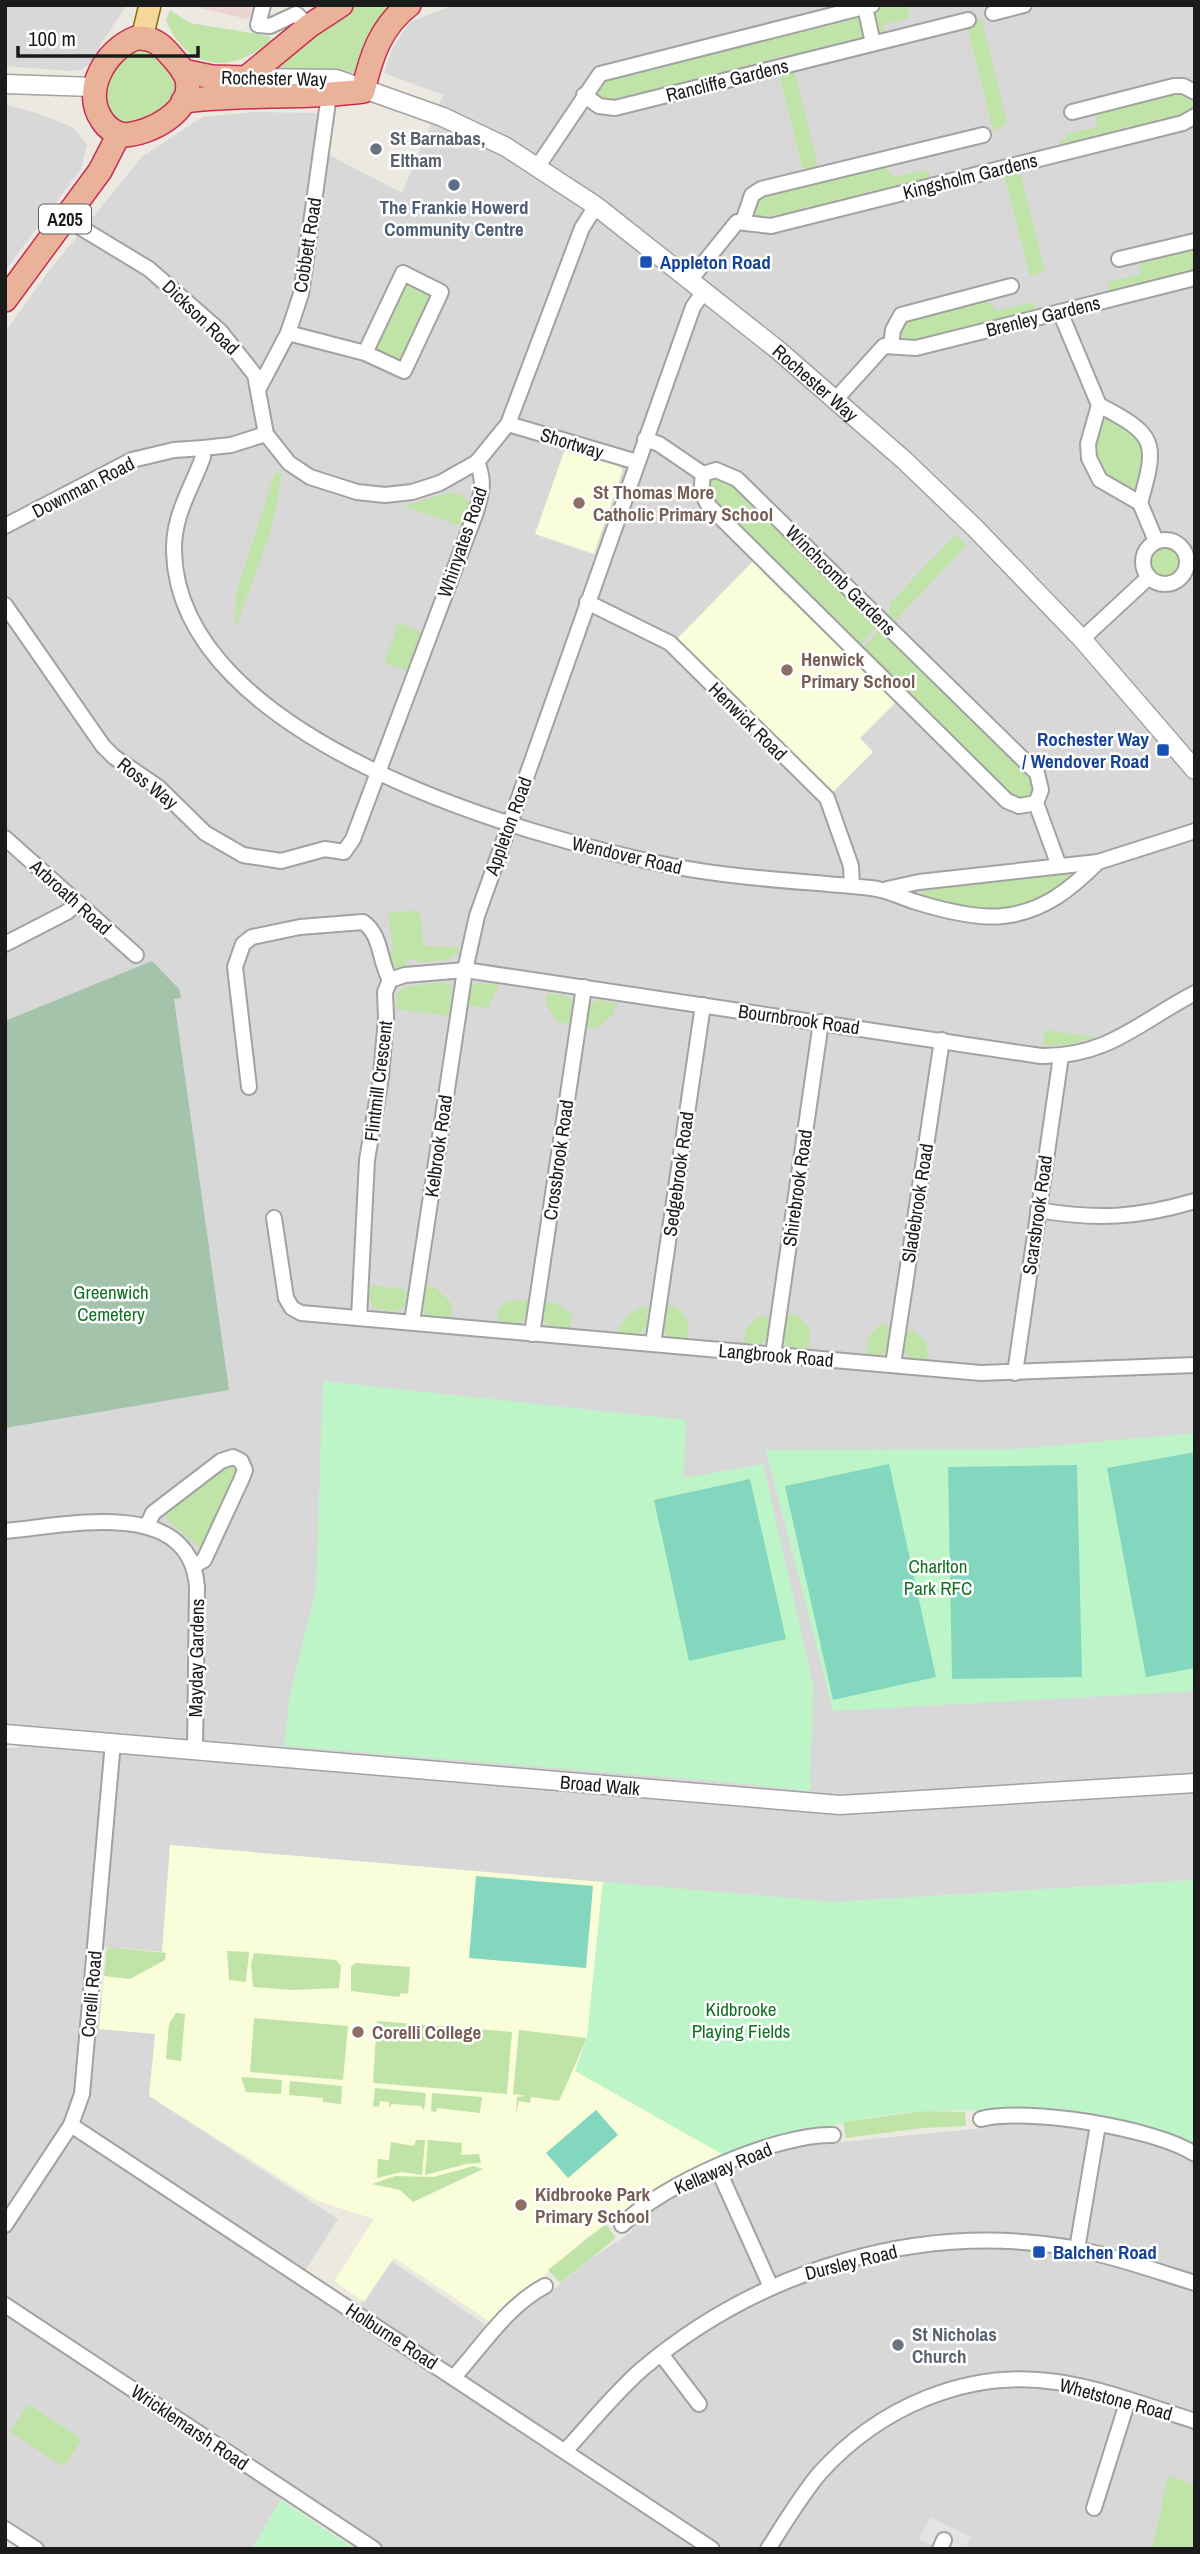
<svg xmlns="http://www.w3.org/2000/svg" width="1200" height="2554" font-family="'Archivo Narrow',sans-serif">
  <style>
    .residential { fill: #d9d8d8 }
    .commercial { fill: #ecd4d0 }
    .education { fill: #f9fdd9 }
    .grass { fill: #c0e4a8 }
    .cemetery { fill: #a3c3ab }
    .park { fill: #bef5c8 }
    .pitch { fill: #82d7be }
    .parking { fill: #e3e3e3 }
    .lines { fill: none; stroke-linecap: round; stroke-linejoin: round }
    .minor-casing { stroke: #a2a2a2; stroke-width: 18 }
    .tertiary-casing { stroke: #a2a2a2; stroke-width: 21 }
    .primary-casing { stroke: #886a09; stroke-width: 24 }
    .trunk-casing { stroke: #c92e54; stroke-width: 26 }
    .minor { stroke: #fff; stroke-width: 14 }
    .tertiary { stroke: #fff; stroke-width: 18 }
    .primary { stroke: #f5d79c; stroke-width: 21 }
    .trunk { stroke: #eab298; stroke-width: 23 }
    .worship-dot { fill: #6b7280; stroke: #fff; stroke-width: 2.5 }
    .service-dot { fill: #5c6f8a; stroke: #fff; stroke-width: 2.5 }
    .transit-dot { fill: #1a4fb4; stroke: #fff; stroke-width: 2.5 }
    .education-dot { fill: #8d6e63; stroke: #fff; stroke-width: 2.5 }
    .labels { text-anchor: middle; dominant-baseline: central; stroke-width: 5; stroke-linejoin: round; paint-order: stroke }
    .shield { fill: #fff; stroke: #5f5f5f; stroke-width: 2 }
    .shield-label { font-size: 18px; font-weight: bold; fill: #1b1b1b }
    .street-label { font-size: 19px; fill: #1b1b1b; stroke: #fff }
    .worship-label { font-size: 19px; font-weight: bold; fill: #5b616d; stroke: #fff; text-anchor: start }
    .service-label { font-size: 19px; font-weight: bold; fill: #4e5e75; stroke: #fff }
    .transit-label { font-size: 19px; font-weight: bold; fill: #164399; stroke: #fff; text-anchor: start }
    .education-label { font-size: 19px; font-weight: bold; fill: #785e54; stroke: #fff; text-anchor: start }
    .park-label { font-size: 19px; fill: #117022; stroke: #fff }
  </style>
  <rect width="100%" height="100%" fill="#ece9e0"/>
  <g class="residential">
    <polygon points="5,5 127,5 100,45 100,55 95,61 80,70 70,71 5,66"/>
    <polygon points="453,5 1195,5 1195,1777 841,1800 5,1727 5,332 48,272 142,157 202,117 255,112 317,113 314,147 402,193 443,95 384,73 392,49 410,22"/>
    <polygon points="5,105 31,111 73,127 87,145 81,169 5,271"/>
    <polygon points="19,1742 102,1748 107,1754 77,2086 61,2127 5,2212 5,1748 18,1748"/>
    <polygon points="123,1750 842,1812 1195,1790 1195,1880 836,1902 163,1953 102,1947 118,1756"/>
    <polygon points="98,1998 146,2003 162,2024 154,2092 161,2104 338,2219 304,2272 84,2126 82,2118 90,2091"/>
    <polygon points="999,2119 1083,2126 1092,2139 1074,2238 1071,2241 980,2237 779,2280 770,2275 726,2183 736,2163 817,2137 831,2143 984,2128"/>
    <polygon points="1111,2131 1188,2153 1195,2162 1195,2278 1083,2243 1100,2141"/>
    <polygon points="77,2136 702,2549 385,2549 5,2297 5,2236 68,2140"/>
    <polygon points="708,2176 718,2180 762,2275 757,2289 691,2327 570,2439 557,2441 468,2382 467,2371 529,2299 547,2295 586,2262 631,2232 637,2215"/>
    <polygon points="961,2248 1031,2249 1070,2254 1195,2288 1195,2415 1026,2374 875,2419 764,2549 718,2549 580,2456 578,2444 635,2383 678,2347 727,2315 801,2280 887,2257"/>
    <polygon points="390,2260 490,2328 460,2366 448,2368 357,2309"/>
    <polygon points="5,2312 283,2497 252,2549 47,2549 5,2521"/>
    <polygon points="1020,2384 1054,2387 1103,2398 1195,2426 1195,2549 773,2549 807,2497 850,2449 912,2410 986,2387"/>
  </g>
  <polygon class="commercial" points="188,5 257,5 255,14 247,19"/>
  <g class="education">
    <polygon points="565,449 618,465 623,470 594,554 535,534"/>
    <polygon points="754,560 897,701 860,738 873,752 833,792 677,639"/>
    <polygon points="170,1845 603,1882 587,2038 729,2158 659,2191 587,2237 492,2323 394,2258 364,2302 334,2281 374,2219 317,2201 149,2096 155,2034 99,2029 107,1947 162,1952"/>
  </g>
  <g class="grass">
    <polygon points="356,5 395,5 358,73 274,69 342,12"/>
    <polygon points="892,5 908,5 909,18 883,25 886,35 876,31 872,17 876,10"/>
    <path d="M170 10 190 23 269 36 271 40C233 75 186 71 166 20Z"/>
    <polygon points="856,16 862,19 865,35 861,40 796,57 791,54 749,65 746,69 617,102 603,101 598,94 602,80 627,72 632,74 673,65 676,59 710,51 713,55 799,29 803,32 845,22 848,17"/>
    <polygon points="981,18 1007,123 993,131 966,23"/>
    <path d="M144 48C159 56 175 74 177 92 167 107 136 127 118 121 90 102 118 51 144 48Z"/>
    <polygon points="794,71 818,167 803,171 779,75"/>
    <path d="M1178 91 1191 97C1195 106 1192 110 1186 116L1062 147 1060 140 1065 139 1066 134 1097 127 1096 118 1101 111Z"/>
    <polygon points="885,166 893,177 924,170 929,172 931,180 773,220 759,218 754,211 755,201 763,195"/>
    <polygon points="1020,172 1045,272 1030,276 1004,176"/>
    <polygon points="1195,246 1195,273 1107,295 1109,282 1140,274 1140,261"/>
    <polygon points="409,282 431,294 432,299 402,361 397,363 374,351 403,284"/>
    <polygon points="986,298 996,311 1033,302 1036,312 913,343 902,336 901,327 905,319"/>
    <path d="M1104 415 1133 428 1146 454 1135 491C1100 489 1078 441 1104 415Z"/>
    <path d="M275 472 281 474C278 526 252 580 235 629L236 593Z"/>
    <polygon points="714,476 727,478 874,619 872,622 877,627 857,648 715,507 706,484"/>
    <polygon points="452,492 463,496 469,503 462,526 403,506"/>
    <polygon points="955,535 967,545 893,623 888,618 890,603"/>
    <circle cx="1165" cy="562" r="16"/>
    <polygon points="399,623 422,632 408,671 384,663"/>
    <polygon points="882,627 1036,780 1032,798 1013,800 866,655 868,652 863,648"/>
    <polygon points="1067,869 1072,878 1031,905 988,912 921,896 922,888"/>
    <polygon points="419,910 424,946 459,947 458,953 447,960 417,963 416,959 406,960 407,968 397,968 389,963 388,953 393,952 388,913"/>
    <polygon points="445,982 452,987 449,1016 396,1009 396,996 403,987"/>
    <polygon points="479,983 499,985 488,1008 468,1005 470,986"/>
    <polygon points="547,993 567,996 573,1002 569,1024 557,1022 546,1004"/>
    <polygon points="598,1000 617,1003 613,1015 597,1028 586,1027 589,1005"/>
    <polygon points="1045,1030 1096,1037 1067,1045 1043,1045"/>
    <polygon points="365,1284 407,1290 405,1306 395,1312 373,1308 368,1295 364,1294"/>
    <polygon points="426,1286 436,1288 452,1304 451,1317 427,1316 422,1308"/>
    <polygon points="529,1300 526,1317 519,1324 497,1322 498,1310 508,1301"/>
    <polygon points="545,1302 556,1303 572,1314 570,1329 548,1326 542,1319"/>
    <polygon points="666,1305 677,1307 689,1323 688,1339 668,1337 663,1330"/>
    <path d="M649 1306 646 1328 639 1334 617 1333C624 1318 632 1308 649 1306Z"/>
    <polygon points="787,1314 798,1315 810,1329 808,1350 788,1348 784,1340"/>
    <path d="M761 1316 770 1317 767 1339 760 1345 743 1344C744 1330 748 1323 761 1316Z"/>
    <polygon points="880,1324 890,1326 887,1349 880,1357 866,1355 869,1337"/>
    <path d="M906 1329C925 1336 928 1341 928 1360L909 1359 903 1351Z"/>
    <polygon points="230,1465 237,1473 204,1547 200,1548 168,1521 165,1514 222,1467"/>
    <polygon points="107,1947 166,1953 165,1960 130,1979 104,1976"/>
    <polygon points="227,1951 249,1952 246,1982 229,1980"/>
    <polygon points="254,1953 336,1960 341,1966 339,1988 292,1990 253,1987 251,1965"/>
    <polygon points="356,1963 410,1967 408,1994 401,1993 399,1997 351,1991 351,1967"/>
    <polygon points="176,2013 185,2014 181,2061 166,2059 169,2024"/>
    <polygon points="254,2018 348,2026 343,2080 250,2072"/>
    <polygon points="377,2021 512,2032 507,2094 373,2083"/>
    <polygon points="519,2030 587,2038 559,2101 531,2097 530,2103 519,2101 516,2114 517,2097 526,2096 513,2094"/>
    <polygon points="241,2077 282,2080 281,2094 246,2092"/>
    <polygon points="290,2081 342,2086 341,2104 323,2102 323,2098 289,2095"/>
    <polygon points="375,2088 426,2093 424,2111 421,2106 392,2104 389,2107 389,2102 380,2101 379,2107 373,2106"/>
    <polygon points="432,2093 482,2097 480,2113 437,2108 436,2112 431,2111"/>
    <polygon points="922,2111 965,2112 966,2126 922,2128 846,2138 843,2122"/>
    <polygon points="416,2140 425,2140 422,2175 402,2172 377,2178 378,2159 389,2160 391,2142 414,2146"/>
    <polygon points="428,2140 462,2143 461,2155 479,2154 481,2163 466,2164 425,2175"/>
    <polygon points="474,2166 483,2169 413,2202 400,2190 372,2184 395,2176 433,2177"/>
    <polygon points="606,2224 616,2238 560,2283 548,2270"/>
    <polygon points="28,2404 82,2439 64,2467 10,2432"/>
    <polygon points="1168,2476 1195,2485 1195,2549 1152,2549"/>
  </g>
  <polygon class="cemetery" points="152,961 179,989 181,998 174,999 229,1390 5,1428 5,1021"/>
  <g class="park">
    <polygon points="323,1381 686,1420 683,1478 763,1464 813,1684 810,1791 728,1782 284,1746 290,1695 316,1590"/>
    <polygon points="1195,1433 1195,1691 833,1711 766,1450 1017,1449"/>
    <path d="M1195 1880V2145C1162 2126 1118 2122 1081 2118 1002 2109 920 2105 842 2123 803 2131 766 2145 729 2158L575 2071 587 2038 603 1882 836 1902Z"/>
    <polygon points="281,2500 355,2549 252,2549"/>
  </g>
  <g class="pitch">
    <polygon points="1195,1452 1195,1668 1146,1677 1107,1468"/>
    <polygon points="889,1464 936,1677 833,1700 785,1486"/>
    <polygon points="1077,1465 1082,1677 952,1679 948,1467"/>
    <polygon points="750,1479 786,1639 689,1661 654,1500"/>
    <polygon points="476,1876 593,1886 586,1968 469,1958"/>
    <polygon points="596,2110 618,2135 568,2178 546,2153"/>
  </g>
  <polygon class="parking" points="930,2517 971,2537 965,2549 939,2549 919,2539"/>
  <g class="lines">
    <g class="minor-casing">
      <g id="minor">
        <polyline points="263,5 258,25 270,26 296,14 309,26"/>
        <polyline points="865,7 873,43"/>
        <polyline points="993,13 1024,5"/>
        <polyline points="584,95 599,106 615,108 968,20"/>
        <polyline points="1072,112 1174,86 1183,86 1195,92"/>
        <polyline points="538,166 600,74 872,5"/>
        <polyline points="65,218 149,269 220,331 255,375 266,434 289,463 310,477 357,492 385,495 412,492 440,483 477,462"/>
        <polyline points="743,221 752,195 761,189 983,135"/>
        <polyline points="1119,259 1195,241"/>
        <polyline points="690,280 737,222 771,226 1183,123 1195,116"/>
        <polyline points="1060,312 1099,405 1088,444 1089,458 1100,480 1140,503 1156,541"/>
        <polyline points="288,333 365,353 404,371 441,292 403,273 365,353"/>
        <polyline points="891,345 893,330 901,315 1011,286"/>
        <polyline points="259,388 288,333 301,294 329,95"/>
        <polyline points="836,399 884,346 916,348 1195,278"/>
        <path d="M1099 405C1156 435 1158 441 1140 503"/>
        <polyline points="508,424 637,462"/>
        <path d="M266 434 231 445 203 448V457C191 490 173 515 174 552 179 739 524 837 672 866 738 879 805 881 871 888 888 890 900 897 916 902 942 910 976 919 1003 916 1043 912 1071 889 1098 862"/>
        <polyline points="645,439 659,444 703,474"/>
        <path d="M716 470 737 479 1037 773 1041 790 1036 803 1019 806 1007 801 710 507C701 495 701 488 703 474Z"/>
        <polyline points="5,526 132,460 174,450 203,448"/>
        <circle cx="1165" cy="562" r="22"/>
        <polyline points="587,602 670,643 827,798 851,866 852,886"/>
        <path d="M5 605 103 746 114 757 158 787 205 833 243 855 281 861 325 849 344 852 353 839 476 512C482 493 485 481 477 462L508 424 582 228 596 206"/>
        <polyline points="1082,639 1149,577"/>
        <polyline points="1036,803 1059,866"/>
        <polyline points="5,838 136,955"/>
        <polyline points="887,889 919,882 1098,862 1195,831"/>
        <polyline points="5,944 67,912 77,903"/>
        <path d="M390 980 405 975 465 970 1041 1056C1108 1057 1139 1022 1195 993"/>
        <path d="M249 1087 235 967 243 944 252 937 300 927 363 922C382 935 379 961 390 980"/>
        <path d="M1038 1210C1097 1220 1137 1218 1195 1201"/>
        <polyline points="274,1218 286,1298 292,1308 301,1313 981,1373 1195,1365"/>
        <polyline points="359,1318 367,1160 381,1077 386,1017 385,992 390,980"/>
        <polyline points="412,1322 465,970 477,916 693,307 704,291"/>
        <polyline points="532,1334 584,987"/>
        <polyline points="653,1344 703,1005"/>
        <polyline points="773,1355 821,1022"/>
        <polyline points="893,1365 942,1040"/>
        <polyline points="1015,1373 1061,1056"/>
        <polyline points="147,1526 153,1513 221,1461 233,1457 241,1461 245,1470 242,1478 204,1560 194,1566"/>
        <path d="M5 1531C65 1526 190 1495 197 1587L195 1750"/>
        <path d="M981 2119C1026 2107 1155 2128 1195 2154"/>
        <polyline points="71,2125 712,2549"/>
        <polyline points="717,2167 771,2287"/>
        <polyline points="5,2225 71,2125 82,2094 113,1742"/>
        <path d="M622 2225C660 2185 778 2133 833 2135"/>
        <polyline points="1077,2249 1098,2125"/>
        <polyline points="5,2305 374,2549"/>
        <polyline points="661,2354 699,2404"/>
        <path d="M454 2377C482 2346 508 2305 545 2286"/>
        <path d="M565 2451C590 2424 613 2395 641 2370 760 2269 922 2220 1077 2249 1117 2257 1156 2271 1195 2283"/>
        <polyline points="1094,2508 1128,2400"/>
        <polyline points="5,2529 36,2549"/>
        <path d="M768 2549C784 2524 800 2497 819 2474 878 2408 967 2368 1057 2382 1104 2389 1150 2407 1195 2421"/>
        <polyline points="940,2549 944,2540"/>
      </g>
    </g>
    <g class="tertiary-casing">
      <g id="tertiary">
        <path id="s1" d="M246 78 336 79 443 117 506 147 596 206 778 350 904 460 975 528 1082 639 1195 770"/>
        <polyline points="5,84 93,87"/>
        <polyline points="5,1734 840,1805 1195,1783"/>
      </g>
    </g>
    <g class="primary-casing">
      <polyline id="primary" points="142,38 150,5"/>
    </g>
    <g class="trunk-casing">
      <g id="trunk">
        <path d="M136 38C153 37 162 45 172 57 178 64 185 71 187 80 194 111 150 134 124 135 114 133 107 128 102 120 82 91 105 50 136 38Z"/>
        <polyline points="183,71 212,77 246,78 309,26 341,5"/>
        <path d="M183 101C244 93 304 99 363 91 371 57 380 27 409 5"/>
        <polyline points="5,300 100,171 119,134"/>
      </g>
    </g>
    <use href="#minor" class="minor"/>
    <use href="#tertiary" class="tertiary"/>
    <use href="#primary" class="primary"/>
    <use href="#trunk" class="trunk"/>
  </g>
  <g class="worship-dot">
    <circle cx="376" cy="149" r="7"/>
    <circle cx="898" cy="2345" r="7"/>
  </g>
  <circle class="service-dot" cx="454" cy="185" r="7"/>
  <g class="transit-dot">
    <rect x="639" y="255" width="14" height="14" rx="3.5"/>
    <rect x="1156" y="743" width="14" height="14" rx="3.5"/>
    <rect x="1032" y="2245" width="14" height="14" rx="3.5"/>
  </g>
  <g class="education-dot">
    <circle cx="579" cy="503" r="7"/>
    <circle cx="787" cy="670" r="7"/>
    <circle cx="358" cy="2032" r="7"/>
    <circle cx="521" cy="2205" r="7"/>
  </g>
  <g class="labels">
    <rect class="shield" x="39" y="204.5" width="52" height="29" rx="5"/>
    <g class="shield-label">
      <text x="65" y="219">A205</text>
    </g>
    <g class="street-label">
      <text transform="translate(274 78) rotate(1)">Rochester Way</text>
      <text transform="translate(727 80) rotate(-14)">Rancliffe Gardens</text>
      <text transform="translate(970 176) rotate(-14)">Kingsholm Gardens</text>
      <text transform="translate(307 245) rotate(-81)">Cobbett Road</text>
      <text transform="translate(1043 316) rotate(-14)">Brenley Gardens</text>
      <text transform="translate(201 317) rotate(44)">Dickson Road</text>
      <text stroke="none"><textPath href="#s1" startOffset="663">Rochester Way</textPath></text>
      <text transform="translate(572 443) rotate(17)">Shortway</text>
      <text transform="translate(83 487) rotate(-27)">Downman Road</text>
      <text transform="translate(462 542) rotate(-71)">Whinyates Road</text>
      <text transform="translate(841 580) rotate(45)">Winchcomb Gardens</text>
      <text transform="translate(748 721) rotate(45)">Henwick Road</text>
      <text transform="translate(148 783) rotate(38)">Ross Way</text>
      <text transform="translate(508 826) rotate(-70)">Appleton Road</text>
      <text transform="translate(627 855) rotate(13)">Wendover Road</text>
      <text transform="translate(71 897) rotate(42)">Arbroath Road</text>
      <text transform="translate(799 1019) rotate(8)">Bournbrook Road</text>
      <text transform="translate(378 1081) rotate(-83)">Flintmill Crescent</text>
      <text transform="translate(438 1146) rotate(-82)">Kelbrook Road</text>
      <text transform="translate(558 1160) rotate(-82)">Crossbrook Road</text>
      <text transform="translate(678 1174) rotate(-82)">Sedgebrook Road</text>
      <text transform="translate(797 1188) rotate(-82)">Shirebrook Road</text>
      <text transform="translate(917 1203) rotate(-81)">Sladebrook Road</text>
      <text transform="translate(1037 1215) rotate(-82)">Scarsbrook Road</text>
      <text transform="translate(776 1355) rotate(5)">Langbrook Road</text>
      <text transform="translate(196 1658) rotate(-89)">Mayday Gardens</text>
      <text transform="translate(600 1785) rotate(5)">Broad Walk</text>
      <text transform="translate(91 1994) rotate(-85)">Corelli Road</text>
      <text transform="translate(723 2168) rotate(-23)">Kellaway Road</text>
      <text transform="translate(851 2262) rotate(-14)">Dursley Road</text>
      <text transform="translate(392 2336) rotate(33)">Holburne Road</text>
      <text transform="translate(1116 2399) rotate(15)">Whetstone Road</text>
      <text transform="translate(190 2427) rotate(34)">Wricklemarsh Road</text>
    </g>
    <g class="worship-label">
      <text x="390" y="138">St Barnabas,<tspan x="390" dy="22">Eltham</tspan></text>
      <text x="912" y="2334">St Nicholas<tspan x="912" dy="22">Church</tspan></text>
    </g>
    <g class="service-label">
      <text x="454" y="207">The Frankie Howerd<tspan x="454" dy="22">Community Centre</tspan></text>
    </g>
    <g class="transit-label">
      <text x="660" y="262">Appleton Road</text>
      <text x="1149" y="739" text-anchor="end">Rochester Way<tspan x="1149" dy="22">/ Wendover Road</tspan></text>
      <text x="1053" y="2252">Balchen Road</text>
    </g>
    <g class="education-label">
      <text x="593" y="492">St Thomas More<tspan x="593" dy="22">Catholic Primary School</tspan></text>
      <text x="801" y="659">Henwick<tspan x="801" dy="22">Primary School</tspan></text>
      <text x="372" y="2032">Corelli College</text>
      <text x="535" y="2194">Kidbrooke Park<tspan x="535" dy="22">Primary School</tspan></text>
    </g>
    <g class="park-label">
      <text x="111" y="1292">Greenwich<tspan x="111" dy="22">Cemetery</tspan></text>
      <text x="938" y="1566">Charlton<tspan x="938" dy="22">Park RFC</tspan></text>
      <text x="741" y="2009">Kidbrooke<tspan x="741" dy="22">Playing Fields</tspan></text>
    </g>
  </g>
  <rect width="1200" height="2554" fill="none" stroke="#1b1b1b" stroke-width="14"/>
  <path d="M18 46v10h180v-10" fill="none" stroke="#1b1b1b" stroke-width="3.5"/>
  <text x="28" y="46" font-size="21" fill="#1b1b1b" stroke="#ffffff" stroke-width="5" paint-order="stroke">100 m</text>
</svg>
